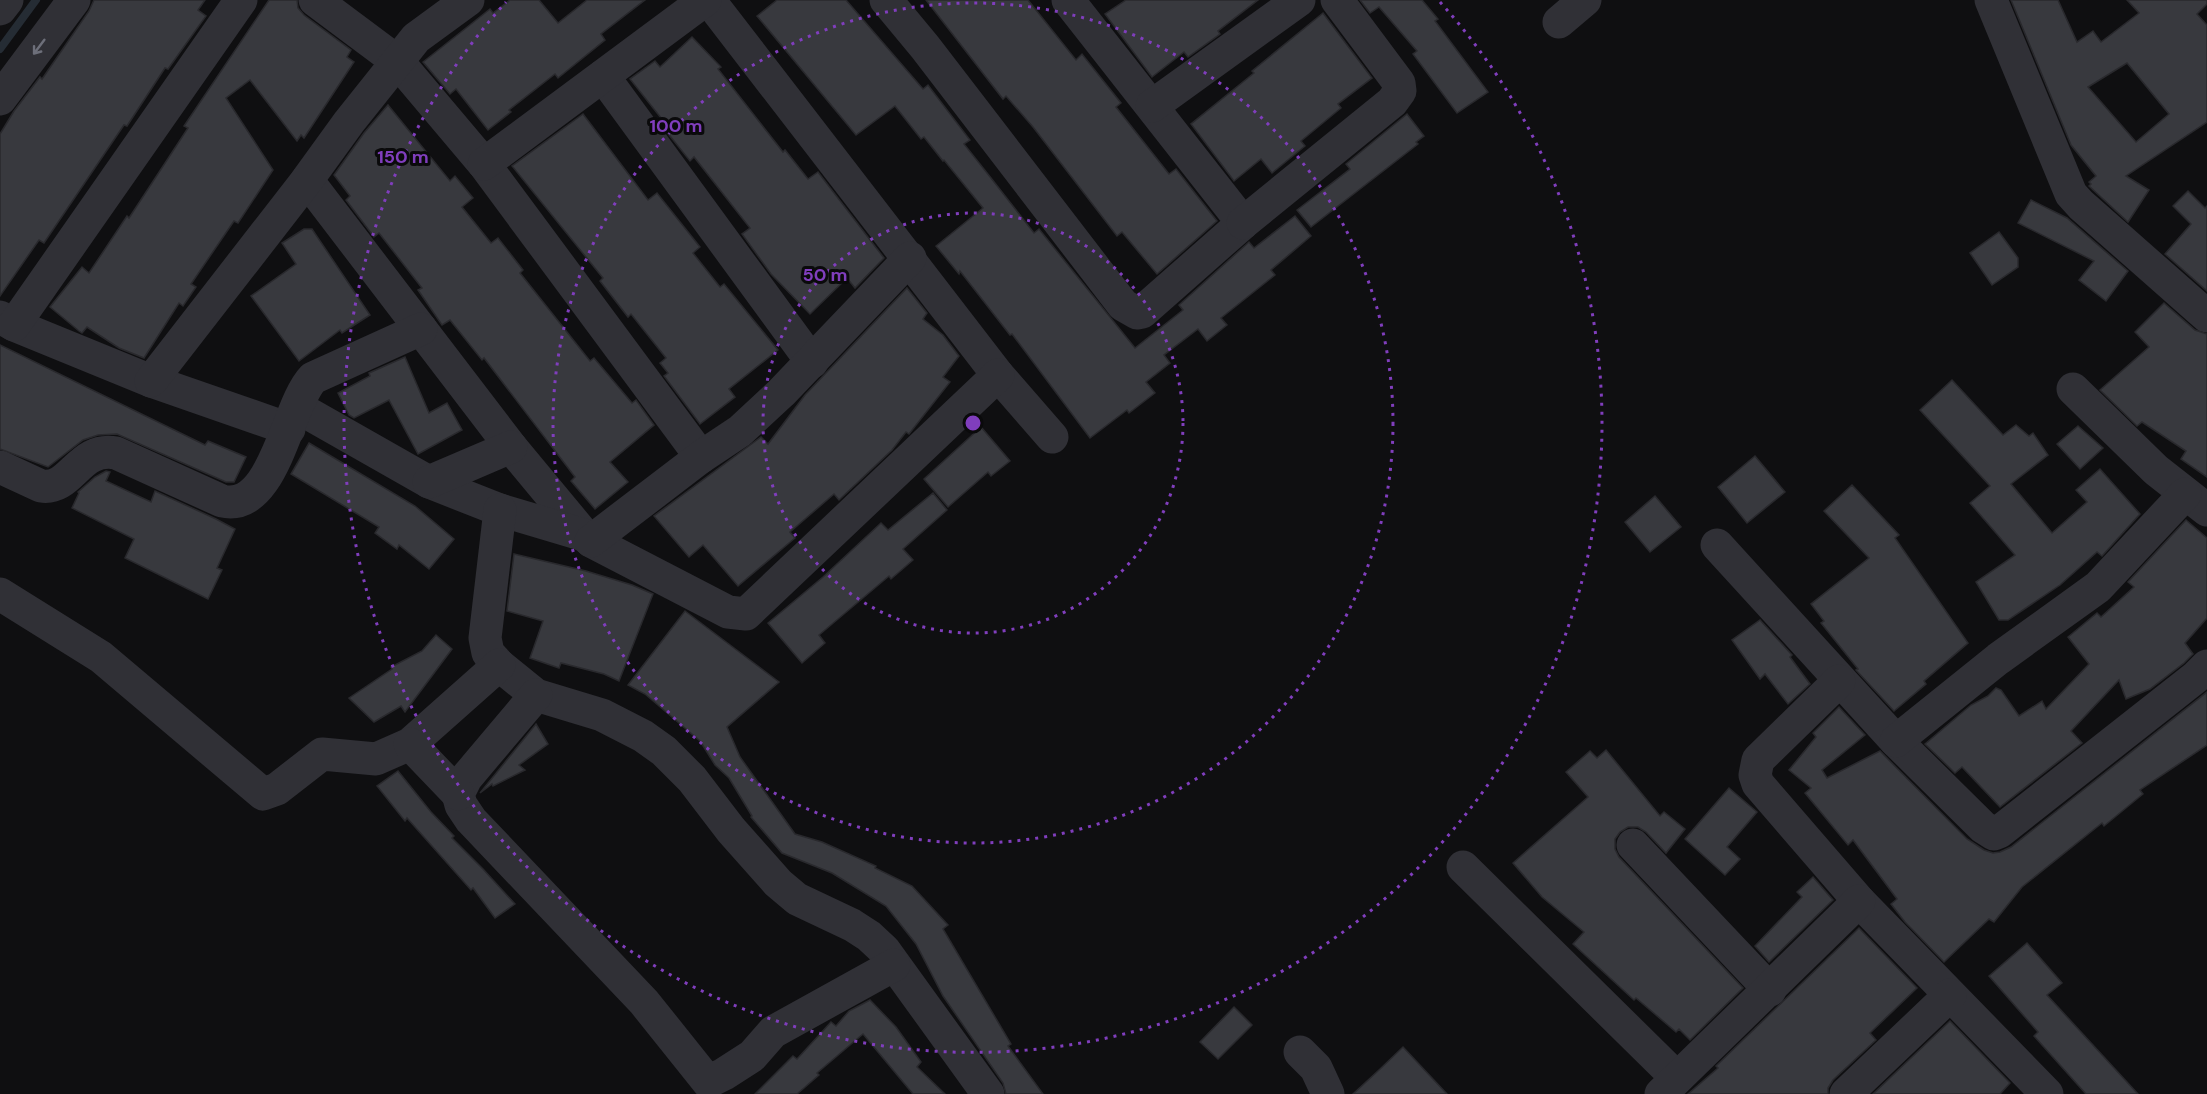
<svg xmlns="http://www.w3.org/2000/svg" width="2207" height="1094" font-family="'DM Sans',sans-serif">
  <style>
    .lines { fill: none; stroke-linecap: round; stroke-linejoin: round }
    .stream { stroke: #252c34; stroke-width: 8 }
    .building { fill: #38393e; stroke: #29292d; stroke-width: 1.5; fill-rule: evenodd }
    .street { stroke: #303036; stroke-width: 33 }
    .oneway { stroke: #6d6f7a }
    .ring { fill: none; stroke: #803ebd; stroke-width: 3; stroke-dasharray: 3 6 }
    .centre { fill: #803ebd; stroke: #0a0a0b; stroke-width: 3 }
    .ring-label { font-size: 18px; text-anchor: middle; font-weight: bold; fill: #803ebd; stroke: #0a0a0b; stroke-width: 6; stroke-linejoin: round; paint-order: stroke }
  </style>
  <rect width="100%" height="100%" fill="#0f0f11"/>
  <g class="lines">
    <polyline class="stream" points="0,49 36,0"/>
  </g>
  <g class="building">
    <polygon points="94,0 205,0 198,10 206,16 168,69 165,68 127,126 124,125 44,243 39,240 0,296 0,134 14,111 40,77 42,79 89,11"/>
    <polygon points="269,0 297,0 298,8 304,15 351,50 347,57 354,62 304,138 301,135 297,141 250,80 226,98 273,170 238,223 234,221 191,284 196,287 183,306 179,303 144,358 119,348 87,327 82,333 79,331 50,307 82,267 89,273 127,216 129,218 188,128 184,126"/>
    <polygon points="510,0 539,0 558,23 587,0 645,0 601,34 605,40 558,78 555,74 509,110 511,112 488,130 456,89 450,94 423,62 490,9 493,13"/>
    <polygon points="777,0 846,0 923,89 928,85 970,140 964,144 991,178 1034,233 1039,229 1135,348 1183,310 1179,305 1249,242 1254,248 1295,216 1311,236 1271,270 1275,275 1221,318 1227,325 1207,341 1198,329 1164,355 1170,363 1146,382 1155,393 1129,413 1127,410 1090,438 1012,334 1010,335 960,271 959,274 936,246 983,208 944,160 943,161 924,137 921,139 895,106 856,135 757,16"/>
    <polygon points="926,0 1028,0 1076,60 1082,54 1121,103 1116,107 1169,174 1176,169 1217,221 1157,274 1122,232 1117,236 1033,127 1006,96 1003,99"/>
    <polygon points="1126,0 1258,0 1218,31 1220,34 1188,57 1184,52 1152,77 1105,14"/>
    <polygon points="1360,0 1422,0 1438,19 1435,21 1488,92 1457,113 1413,54 1417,51 1379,7 1370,13"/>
    <path d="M2011 0H2058L2077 42 2093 31 2101 42 2139 13 2127 0H2207V4L2197 14 2207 25V122L2126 176 2149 190 2128 222 2089 186 2091 184 2089 182 2096 176 2071 145ZM2127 63 2169 114 2136 142 2088 87Z"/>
    <polygon points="1323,13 1372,78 1338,104 1341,108 1301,141 1305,146 1272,173 1261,159 1234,181 1191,124 1254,73 1252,71"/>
    <polygon points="692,37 721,67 718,69 783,152 785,150 808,179 818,172 884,258 855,288 847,278 810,314 771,274 742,234 750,228 694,157 690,161 666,131 669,128 630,79 655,61 660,67"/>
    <polygon points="388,105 450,181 455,176 473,198 462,207 491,243 498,238 523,270 520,273 590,361 594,358 632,403 636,400 654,425 610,462 628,482 595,509 571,481 575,477 484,358 482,360 450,320 442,325 418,290 422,288 379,233 374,237 346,200 350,196 334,175 364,133"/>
    <polygon points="583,114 648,200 657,193 700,247 693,253 720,287 724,284 778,350 729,389 735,397 700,424 664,376 668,373 660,363 666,358 631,314 628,317 600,281 603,278 512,166"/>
    <polygon points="1407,114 1424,136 1416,142 1418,144 1311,227 1297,210 1350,169 1346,164"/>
    <polygon points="2188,191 2205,208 2207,206 2207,291 2165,254 2191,224 2173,206"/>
    <polygon points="2031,200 2067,218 2128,271 2106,301 2079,280 2094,261 2018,223"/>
    <polygon points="304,229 312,229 370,315 342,333 340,330 299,361 251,296 296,264 282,243"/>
    <polygon points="1999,232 2018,258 2018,267 1992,285 1970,253"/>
    <polygon points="907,288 927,313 923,319 943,335 959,356 943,377 950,382 909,434 906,432 892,450 839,500 834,494 790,532 795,538 738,586 703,545 689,557 654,516 761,437 768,444 805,395"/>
    <polygon points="2164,303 2195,330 2207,334 2207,477 2181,459 2186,451 2142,422 2137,426 2100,390 2149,347 2135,332"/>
    <polygon points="0,345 205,445 208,441 246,457 234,482 226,482 117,434 98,435 83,440 48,467 0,449"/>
    <polygon points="405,357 429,413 447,403 462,430 418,454 389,400 354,418 349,415 338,393 370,376 369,373"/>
    <polygon points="1952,380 2003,435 2016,425 2029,436 2033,433 2048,455 2011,484 2052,533 2087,502 2076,490 2100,469 2140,514 2102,556 2097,552 2060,585 2008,620 1999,620 1976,582 2015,555 1970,503 1990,486 1920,410"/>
    <polygon points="2078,426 2103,448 2080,469 2057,444"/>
    <polygon points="981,427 1010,461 991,476 988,472 948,507 924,479"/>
    <polygon points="309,443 415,506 454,539 429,569 399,545 397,549 375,533 379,527 291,474"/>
    <polygon points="1755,456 1785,492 1747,523 1718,487"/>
    <polygon points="106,471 110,472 106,481 151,502 155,491 216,519 235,529 217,568 222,570 208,599 125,558 134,539 72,508 79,493 78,492 95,477"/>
    <polygon points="1852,485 1899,535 1895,538 1968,643 1924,681 1926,684 1894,711 1856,670 1858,669 1821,623 1824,621 1811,604 1869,558 1824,511"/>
    <polygon points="933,493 947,510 903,549 913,560 891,579 889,576 819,635 825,643 802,663 768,623 823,577 881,523 888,530"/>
    <polygon points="1655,496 1681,527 1650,552 1625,522"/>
    <polygon points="2186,520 2207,538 2207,618 2185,643 2193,654 2184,663 2150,689 2126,699 2119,680 2071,731 2082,743 2000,807 1962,767 1955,773 1925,744 1971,705 1988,696 1996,688 2001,690 2019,716 2042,701 2046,709 2089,664 2068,637 2097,613 2101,617 2134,587 2128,582"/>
    <polygon points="514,554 586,571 632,585 653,594 619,681 604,674 561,663 559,668 530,658 543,621 507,611"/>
    <polygon points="685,611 779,682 727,727 740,757 795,834 822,842 876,866 875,868 912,886 948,925 943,929 1011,1044 1008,1046 1043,1094 1006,1094 1003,1083 943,996 916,944 886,906 832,873 782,853 751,817 752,816 729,778 715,765 700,741 645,694 628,685"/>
    <polygon points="1760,620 1792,655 1790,657 1810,684 1788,704 1765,674 1760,679 1732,640"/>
    <polygon points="436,635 452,649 405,712 401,706 374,722 349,698 392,669 391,667 422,651"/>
    <polygon points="2207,692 2207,745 2140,790 2143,794 2104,826 2102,823 2022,887 1994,922 1989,919 1944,962 1905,922 1891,904 1897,899 1853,840 1848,845 1805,793 1811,788 1789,770 1816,737 1813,733 1839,707 1865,735 1822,770 1827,778 1880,751 1967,839 1984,850 1993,853 2000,852 2011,847"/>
    <polygon points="536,724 548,744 519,765 525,770 493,786 492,784 480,793"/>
    <polygon points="1606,750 1660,816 1664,812 1685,829 1666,853 1646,832 1638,827 1628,827 1620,832 1615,839 1615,849 1619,857 1743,988 1690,1040 1679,1029 1676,1032 1636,998 1634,1000 1573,944 1584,932 1542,897 1513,863 1588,797 1566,772 1590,751 1597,758"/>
    <polygon points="398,771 431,812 454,836 452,838 483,869 515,904 495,918 473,888 471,890 407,818 405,821 377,786"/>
    <polygon points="1729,788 1757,812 1727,847 1740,859 1725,875 1685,839"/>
    <polygon points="1813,877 1833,900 1769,962 1755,946 1802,897 1797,892"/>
    <polygon points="1859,928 1917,988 1870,1033 1876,1040 1833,1080 1828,1088 1828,1094 1688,1094 1718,1068 1716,1066"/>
    <polygon points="2027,943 2062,983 2047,995 2138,1094 2086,1094 2034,1036 2038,1032 1989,976"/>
    <polygon points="870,1000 896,1027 921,1062 917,1067 945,1094 913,1094 863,1034 817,1073 819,1075 797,1094 755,1094 793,1056 797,1059 831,1022 836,1026 849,1011"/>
    <polygon points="1234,1007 1252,1025 1218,1059 1200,1042"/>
    <polygon points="1950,1021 2010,1083 2000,1094 1873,1094"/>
    <polygon points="1403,1047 1447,1094 1353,1094 1379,1070"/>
  </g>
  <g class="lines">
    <g class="street">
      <polyline points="315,0 398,62 484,164 701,457"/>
      <polyline points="709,0 998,375 1052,437"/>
      <polyline points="886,0 925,47 1123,305 1137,313 1142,312 1243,223 1068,0"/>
      <polyline points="1991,0 2071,194 2081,205 2207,316"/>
      <polyline points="0,9 7,0"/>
      <polyline points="1559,22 1585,0"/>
      <polyline points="603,76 812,362"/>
      <polyline points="0,99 74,0"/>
      <polyline points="1152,106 1299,0"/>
      <polyline points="484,164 705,0"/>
      <polyline points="307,180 511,447 584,535 591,541 728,612 746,614 998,375"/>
      <polyline points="1243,223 1392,102 1400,91 1399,83 1337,0"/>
      <polyline points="0,317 14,325 151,381 289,429"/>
      <polyline points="14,325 241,0"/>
      <polyline points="151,381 307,180 349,122 416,38 468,0"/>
      <polyline points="2073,389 2156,470 2207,510"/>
      <polyline points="297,407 429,482 500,510 584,535"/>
      <path d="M0 467 41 486C72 491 78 446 116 453L222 501C275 513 286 406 313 378L421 329"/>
      <polyline points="429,482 511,447"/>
      <polyline points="500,510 485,638 488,653 499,665 536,695 602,715 643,736 664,751 692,779 731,830 778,883 797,899 852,925 869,936 884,950 988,1094"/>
      <polyline points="591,541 701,457 740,431 781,393 910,258"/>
      <polyline points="1717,545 1896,741 1983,827 1994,834 1999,832 2196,677 2207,666"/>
      <polyline points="0,594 101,657 263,794 277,789 322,754 376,759 410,744 499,665"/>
      <polyline points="1839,681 1758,760 1755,775 1758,784 1859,901 2047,1094"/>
      <polyline points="536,695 466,778 458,794 461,805 471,820 644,1002 708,1082 724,1074 752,1056 773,1032 894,965"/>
      <polyline points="1896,741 1998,659 2098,587 2185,494"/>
      <polyline points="410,744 458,794"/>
      <polyline points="1633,845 1770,990"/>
      <polyline points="1463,867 1677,1078"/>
      <polyline points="1300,1052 1316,1068 1328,1094"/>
      <polyline points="1661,1094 1859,901"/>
      <polyline points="1846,1094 1950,995"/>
    </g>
  </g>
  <defs><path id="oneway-shaft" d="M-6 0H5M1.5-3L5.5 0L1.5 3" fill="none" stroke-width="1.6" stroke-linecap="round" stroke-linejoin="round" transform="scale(1.5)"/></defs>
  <use class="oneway" href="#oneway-shaft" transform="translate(39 47) rotate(127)"/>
  <g class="ring">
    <circle cx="973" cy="423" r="210"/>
    <circle cx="973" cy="423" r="420"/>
    <path d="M1440 2A629 629 0 1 1 506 2"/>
  </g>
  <circle cx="973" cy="423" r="9" class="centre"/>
  <g class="ring-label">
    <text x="676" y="132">100 m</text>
    <text x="403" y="163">150 m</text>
    <text x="825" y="281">50 m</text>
  </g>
</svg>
